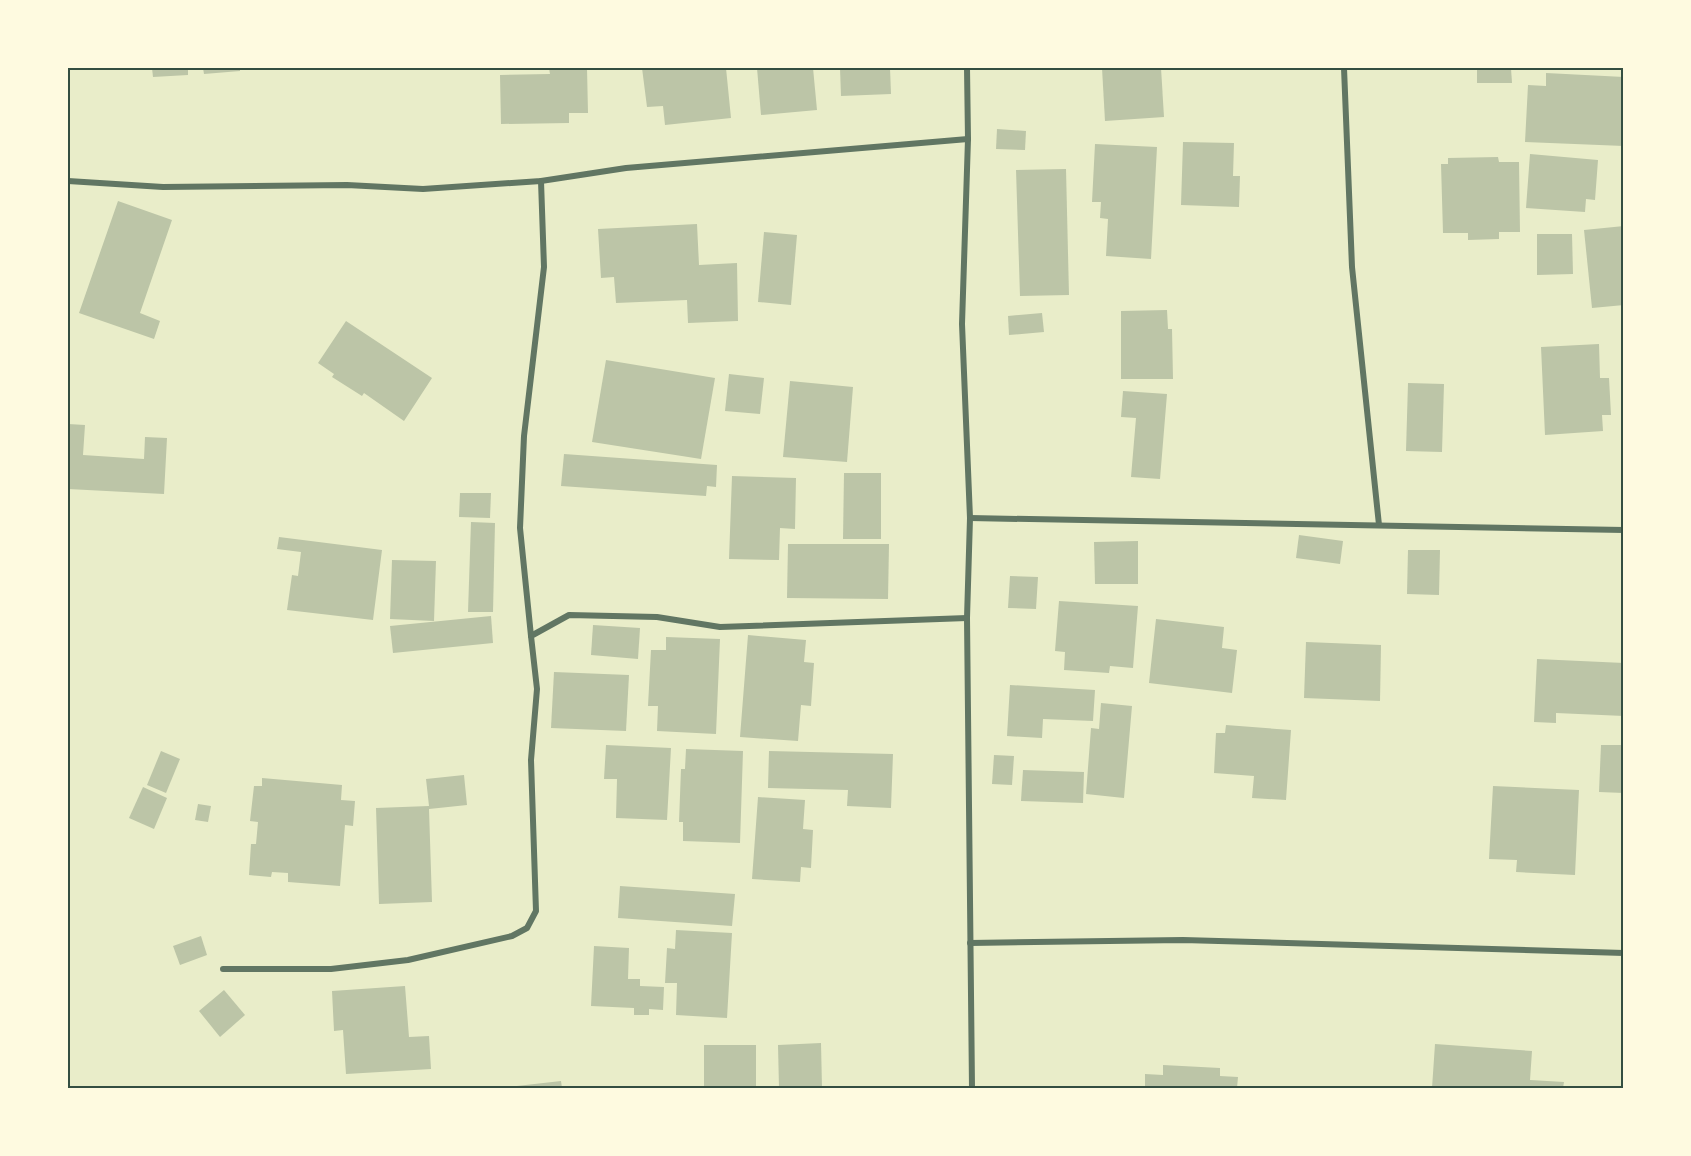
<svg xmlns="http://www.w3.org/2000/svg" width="1691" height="1156" font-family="'IBM Plex Sans',sans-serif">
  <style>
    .building { fill: #bcc5a7 }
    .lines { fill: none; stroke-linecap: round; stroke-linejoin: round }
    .minor { stroke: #617663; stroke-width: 6 }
    .neatline { fill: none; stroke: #344e41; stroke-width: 2 }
  </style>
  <rect width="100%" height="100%" fill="#e9edc9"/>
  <g class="building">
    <polygon points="152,68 188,68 188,75 153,77"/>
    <polygon points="203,68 240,68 240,71 204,74"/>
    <polygon points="549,68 587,68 588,113 569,113 569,123 501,124 500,75 550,74"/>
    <polygon points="642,68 726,68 731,118 665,125 663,106 647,107"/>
    <polygon points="757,68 813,68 817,110 761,115"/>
    <polygon points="840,68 890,68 891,94 841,96"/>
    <polygon points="1102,68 1161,68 1164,117 1105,121"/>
    <polygon points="1477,68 1511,68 1512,83 1477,83"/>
    <polygon points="1546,73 1624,77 1624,146 1525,142 1528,85 1546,86"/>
    <polygon points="997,129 1026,131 1025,150 996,149"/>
    <polygon points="1183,142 1234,143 1233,176 1240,176 1239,207 1181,205"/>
    <polygon points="1095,144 1157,147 1151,259 1106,256 1108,219 1100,218 1101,202 1092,202"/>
    <polygon points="1530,154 1598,160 1595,200 1586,199 1585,212 1526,208"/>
    <polygon points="1498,157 1499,162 1519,162 1520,232 1499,232 1499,239 1468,240 1468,233 1443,233 1441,164 1448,164 1448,158"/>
    <polygon points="1066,169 1069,295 1020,296 1016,170"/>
    <polygon points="118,201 172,220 140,313 160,321 154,339 79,313"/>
    <polygon points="697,224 699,265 737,263 738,321 688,323 687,300 616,303 614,277 601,278 598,229"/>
    <polygon points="1624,226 1624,305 1592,308 1584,230"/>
    <polygon points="764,232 797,235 791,305 758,302"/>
    <polygon points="1537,234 1572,234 1573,274 1537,275"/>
    <polygon points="1167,310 1168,329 1172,329 1173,379 1121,379 1121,311"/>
    <polygon points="1042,313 1044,332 1009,335 1008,316"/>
    <polygon points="346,321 432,378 404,421 364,393 362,396 332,377 334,374 318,363"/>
    <polygon points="1599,344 1600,378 1609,378 1611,415 1602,415 1603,431 1545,435 1541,347"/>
    <polygon points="606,360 715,378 701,459 592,442"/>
    <polygon points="729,374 764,378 760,414 725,411"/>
    <polygon points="790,381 853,387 847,462 783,457"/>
    <polygon points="1408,383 1444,384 1442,452 1406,451"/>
    <polygon points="1123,391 1167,394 1160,479 1131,477 1136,418 1121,417"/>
    <polygon points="68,424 85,425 83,455 144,459 145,437 167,438 164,494 68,489"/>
    <polygon points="564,454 717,465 716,487 707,486 706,496 561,486"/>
    <polygon points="844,473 881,473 881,539 843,539"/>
    <polygon points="732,476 796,478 795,529 780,528 779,560 729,559"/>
    <polygon points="460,493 491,493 490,518 459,517"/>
    <polygon points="471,522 495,523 493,612 468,612"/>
    <polygon points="1299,535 1343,541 1340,564 1296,558"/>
    <polygon points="279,537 382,550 373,620 287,610 292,575 298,576 301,552 277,549"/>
    <polygon points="1138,541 1138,584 1095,584 1094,542"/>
    <polygon points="788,544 889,544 888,599 787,598"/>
    <polygon points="1408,550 1440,550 1439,595 1407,594"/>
    <polygon points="392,560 436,561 434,621 390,619"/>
    <polygon points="1010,576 1038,577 1036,609 1008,608"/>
    <polygon points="1059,601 1138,606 1133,668 1110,666 1109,673 1064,670 1065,652 1055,651"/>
    <polygon points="491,616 493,643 393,653 390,626"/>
    <polygon points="1156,619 1224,627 1222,648 1237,650 1232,693 1149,683"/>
    <polygon points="593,625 640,628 638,659 591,655"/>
    <polygon points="748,635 806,640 804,662 814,663 811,706 801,705 798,741 740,737"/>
    <polygon points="666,637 720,639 716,734 657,731 658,706 648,706 651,650 666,650"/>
    <polygon points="1306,642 1381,645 1380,701 1304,698"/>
    <polygon points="1537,659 1624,663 1624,716 1556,713 1556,723 1534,722"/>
    <polygon points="554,672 629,675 626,731 551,728"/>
    <polygon points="1010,685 1095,690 1093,721 1043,719 1042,738 1007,736"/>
    <polygon points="1101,703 1132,706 1124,798 1086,794 1091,728 1099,729"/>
    <polygon points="1226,725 1291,730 1286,800 1252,798 1254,776 1214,773 1216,733 1225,733"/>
    <polygon points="606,745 671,748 667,820 616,818 617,779 604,779"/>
    <polygon points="1601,745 1624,745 1624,793 1599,792"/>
    <polygon points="686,749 743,751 740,843 683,841 683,822 679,822 681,769 685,769"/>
    <polygon points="161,751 180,759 166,793 147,785"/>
    <polygon points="769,751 893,754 891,808 847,806 848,790 768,788"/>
    <polygon points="994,755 1014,756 1012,785 992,784"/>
    <polygon points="1023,770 1084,772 1083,803 1021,801"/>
    <polygon points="464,775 467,805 429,809 432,902 379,904 376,808 429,806 426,779"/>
    <polygon points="262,778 342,785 341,800 355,801 353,826 345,825 340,886 288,882 288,873 272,872 271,877 249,875 251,844 256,844 258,822 250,821 254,786 262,786"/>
    <polygon points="1493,786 1579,790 1575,875 1516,872 1517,860 1489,859"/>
    <polygon points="143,787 167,798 154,829 129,818"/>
    <polygon points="758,797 805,800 803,829 813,830 811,868 801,867 800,882 752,879"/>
    <polygon points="198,804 211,806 208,822 195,820"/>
    <polygon points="620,886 735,894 732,926 618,918"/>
    <polygon points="676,930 732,933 727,1018 676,1015 677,983 665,983 667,948 675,949"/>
    <polygon points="201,936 207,955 180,965 173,946"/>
    <polygon points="594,946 629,948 628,979 640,979 640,986 664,987 663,1010 649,1009 649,1015 634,1015 634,1008 591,1006"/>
    <polygon points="405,986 409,1037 429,1036 431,1069 346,1074 343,1030 334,1031 332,991"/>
    <polygon points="224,990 245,1015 220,1037 199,1011"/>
    <polygon points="821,1043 822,1088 779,1088 778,1045"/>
    <polygon points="1435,1044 1532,1051 1530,1080 1564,1082 1563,1088 1432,1088"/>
    <rect x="704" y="1045" width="52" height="43"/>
    <polygon points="1163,1065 1220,1068 1220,1076 1238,1077 1237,1088 1145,1088 1145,1074 1163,1075"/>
    <polygon points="561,1081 562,1088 508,1088 508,1087"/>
  </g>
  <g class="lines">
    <g class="minor">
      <polyline points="967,68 968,139 962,324 970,518 967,618 972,1088"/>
      <polyline points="1344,68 1352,267 1379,525"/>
      <polyline points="68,181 163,187 347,185 423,189 541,181 626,168 968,139"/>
      <polyline points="970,518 1624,530"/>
      <polyline points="531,636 520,528 524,436 544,267 541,181"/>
      <polyline points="970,943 1183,940 1624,953"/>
      <polyline points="223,969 331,969 408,960 512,936 527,928 536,911 531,760 537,689 531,636 569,615 657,617 720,627 967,618"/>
    </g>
  </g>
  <rect width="1691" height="1156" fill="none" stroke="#fefae0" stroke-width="138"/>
  <rect x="69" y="69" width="1553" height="1018" class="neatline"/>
</svg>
